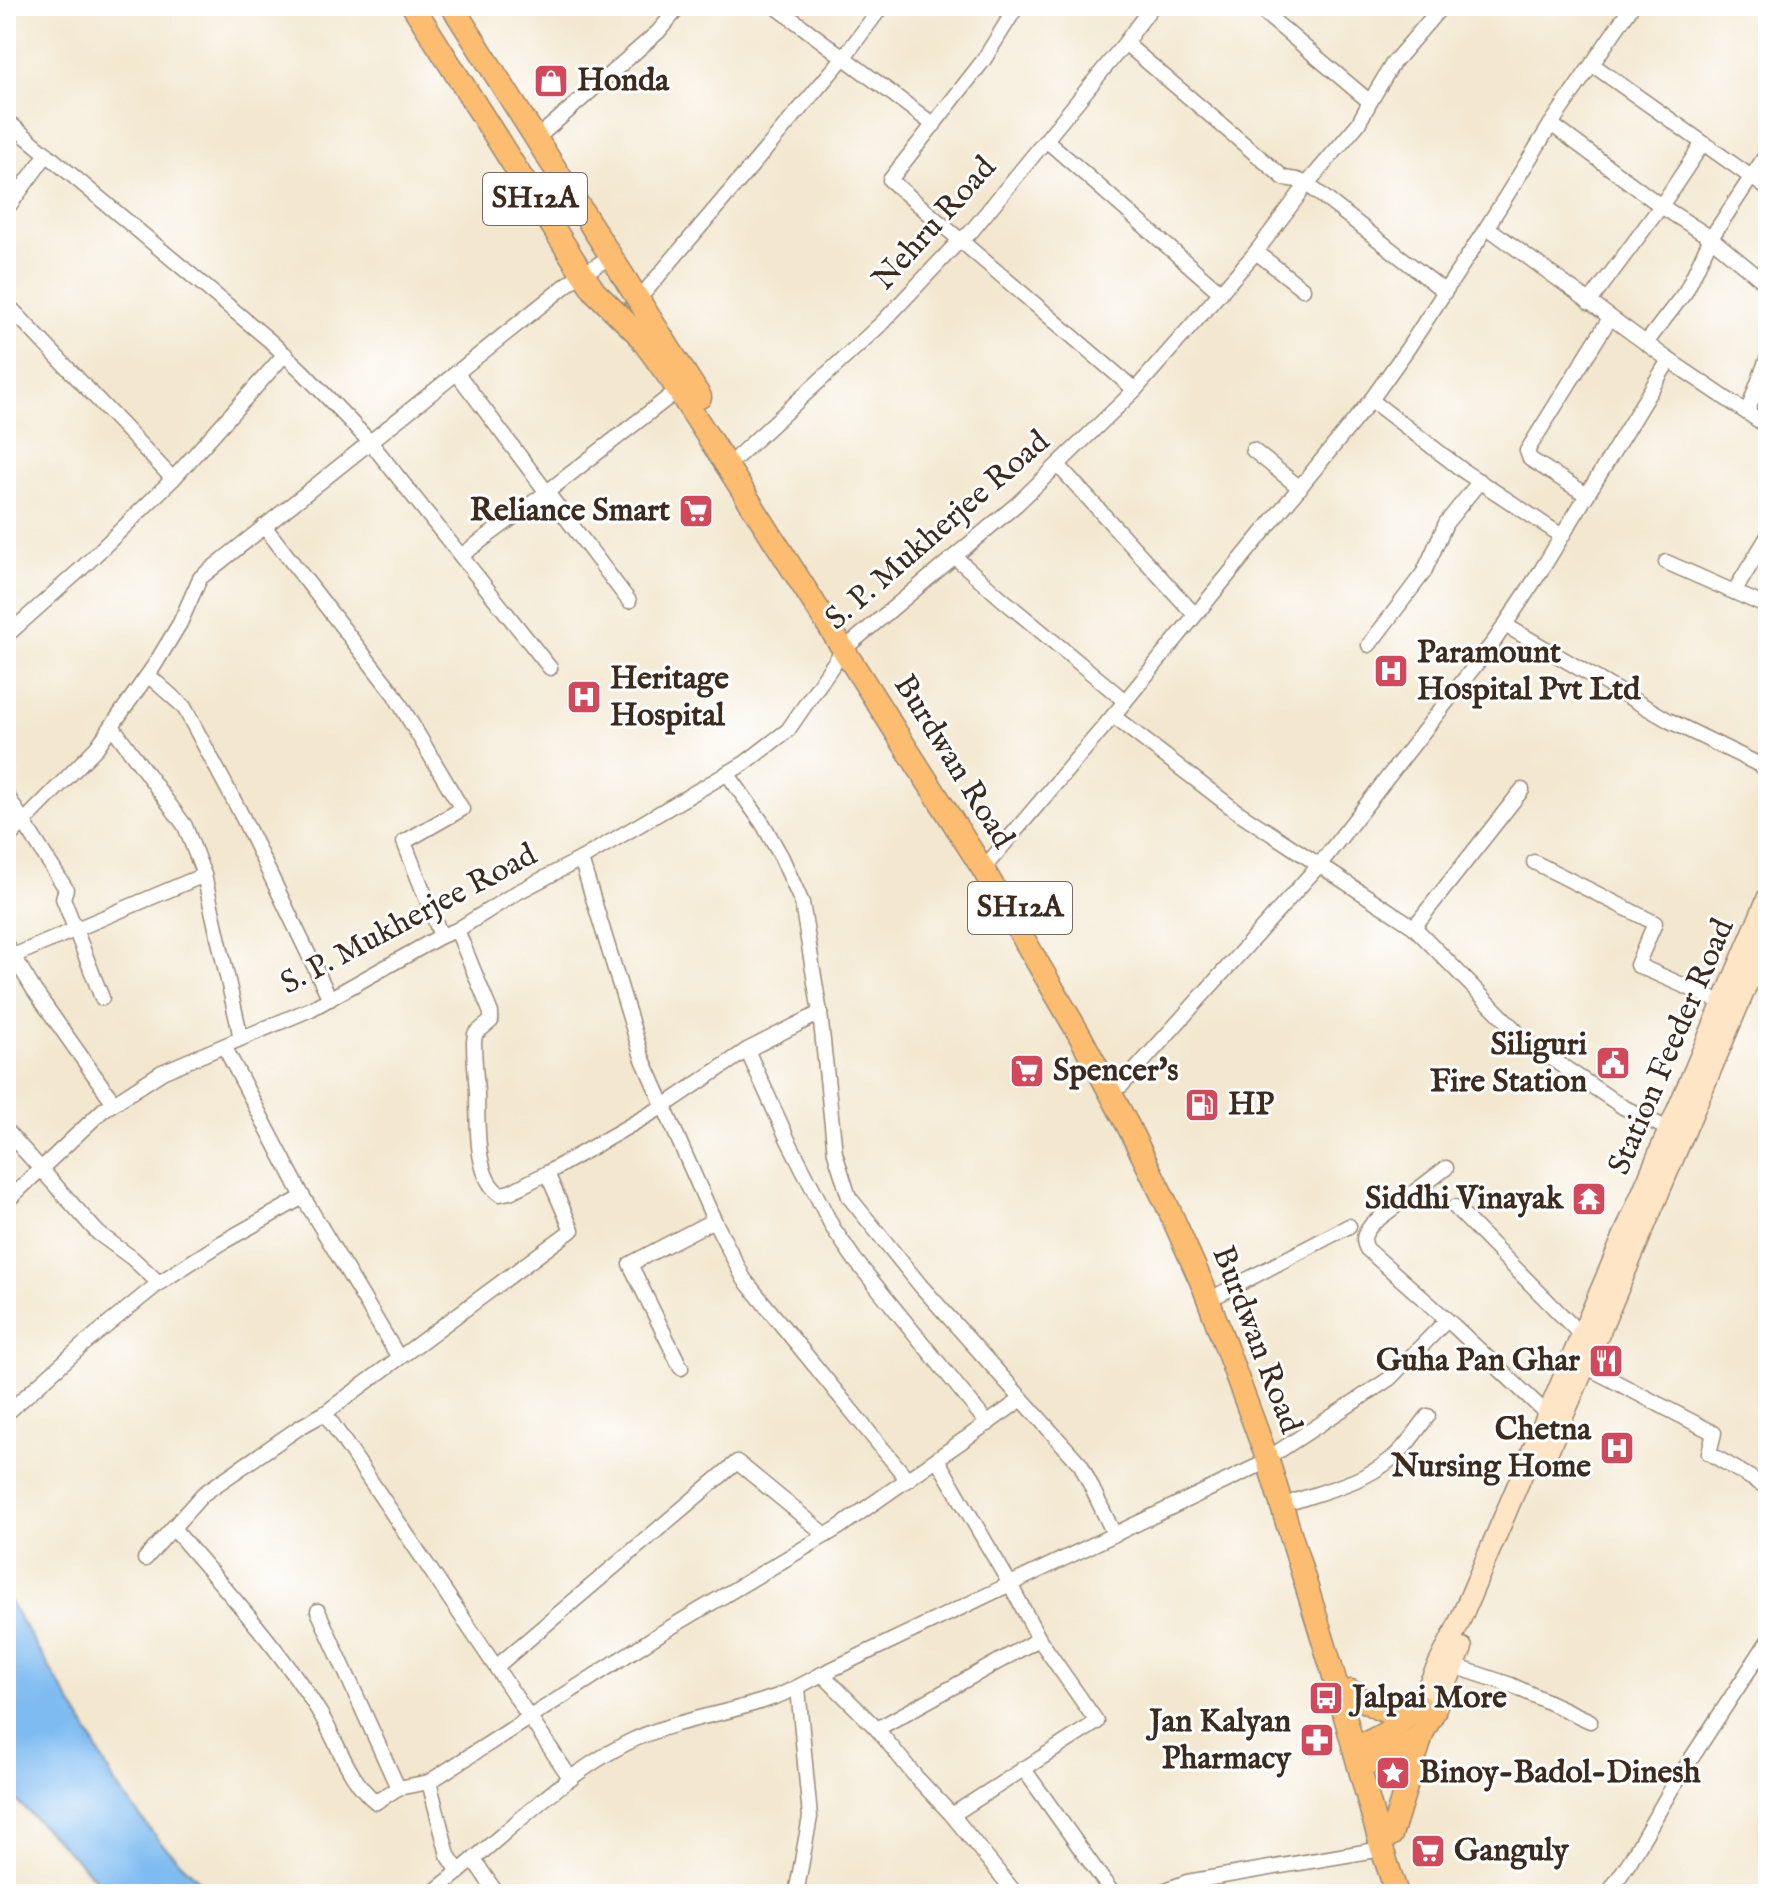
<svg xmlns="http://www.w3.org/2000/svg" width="1774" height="1900" font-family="'IM FELL English',serif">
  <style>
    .water { fill: #7ebbf1; stroke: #5c7288; stroke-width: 2 }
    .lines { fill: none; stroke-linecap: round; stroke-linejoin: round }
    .street-casing { stroke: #978876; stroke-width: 17 }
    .secondary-casing { stroke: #978876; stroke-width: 23 }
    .primary-casing { stroke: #978876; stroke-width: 25 }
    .street { stroke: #fff; stroke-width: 14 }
    .secondary { stroke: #fee5c5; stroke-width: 20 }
    .primary { stroke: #fcbd6f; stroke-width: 22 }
    .labels { text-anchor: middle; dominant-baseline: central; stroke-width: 6; stroke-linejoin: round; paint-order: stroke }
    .shield { fill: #fff; stroke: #766a62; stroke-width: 2 }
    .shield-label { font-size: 30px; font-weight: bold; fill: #3b2a1e }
    .poi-label { font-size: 32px; font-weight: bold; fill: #3b2a1e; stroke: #fff; text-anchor: start }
    .street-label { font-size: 32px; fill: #3b2a1e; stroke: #fff }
  </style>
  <rect width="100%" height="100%" fill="#fff"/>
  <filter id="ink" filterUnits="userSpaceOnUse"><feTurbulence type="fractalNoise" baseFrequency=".0125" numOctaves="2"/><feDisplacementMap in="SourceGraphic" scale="16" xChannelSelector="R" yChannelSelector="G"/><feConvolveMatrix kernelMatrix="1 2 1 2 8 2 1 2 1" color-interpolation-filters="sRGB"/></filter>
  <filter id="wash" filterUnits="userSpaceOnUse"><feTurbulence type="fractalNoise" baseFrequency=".006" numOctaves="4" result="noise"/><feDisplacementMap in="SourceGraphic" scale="32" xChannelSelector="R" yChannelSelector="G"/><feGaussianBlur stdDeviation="1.8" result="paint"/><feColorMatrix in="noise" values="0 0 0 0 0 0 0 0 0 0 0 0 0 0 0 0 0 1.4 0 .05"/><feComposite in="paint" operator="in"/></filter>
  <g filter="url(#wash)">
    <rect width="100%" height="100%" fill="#f3e7cf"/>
    <polygon class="water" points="6,1596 86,1728 115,1784 160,1842 213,1894 111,1894 6,1790"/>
  </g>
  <g filter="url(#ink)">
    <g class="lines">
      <g class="street-casing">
        <g id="street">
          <polyline points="775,6 934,125"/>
          <polyline points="1017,6 983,61 890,180 1135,390"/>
          <polyline points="1256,6 1370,102"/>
          <polyline points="1125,43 1284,178 1297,180 1307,184 1444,291"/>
          <polyline points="1593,65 1768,189"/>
          <polyline points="6,120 269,340 303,372 371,443 550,668"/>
          <polyline points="1551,124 1661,206 1711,238 1768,285"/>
          <polyline points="537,138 658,32 680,6"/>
          <polyline points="1046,140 1221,293"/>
          <polyline points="6,210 47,154"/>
          <polyline points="1487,227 1669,360 1768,427"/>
          <polyline points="1256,252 1303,289"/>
          <polyline points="638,300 844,57 882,6"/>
          <polyline points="6,303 173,479"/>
          <polyline points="1589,303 1661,206 1703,143"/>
          <polyline points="1646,343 1686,291 1711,238 1768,152"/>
          <polyline points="456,372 629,601"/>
          <polyline points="1371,400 1465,472 1562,536"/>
          <polyline points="1747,413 1768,356"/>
          <polyline points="1253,450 1300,488"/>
          <polyline points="737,457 881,324 960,240 970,233 1125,43 1152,6"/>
          <polyline points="1058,465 1195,615"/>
          <polyline points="1587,495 1530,459 1527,451 1610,318"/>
          <polyline points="264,526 394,694 462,809 404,842 441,936"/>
          <polyline points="462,555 547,492 678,390"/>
          <polyline points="955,557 1001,598 1125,701"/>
          <polyline points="1666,562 1768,607"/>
          <polyline points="1734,592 1768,536"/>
          <polyline points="1505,625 1668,720 1768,769"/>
          <polyline points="6,636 81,569 173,479 285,354"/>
          <polyline points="1369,645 1424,572 1446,523 1480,481"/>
          <polyline points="148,675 184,707 241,814 330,999"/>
          <polyline points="1113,716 1235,810 1414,927 1523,1038 1549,1057 1623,1107 1676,1133"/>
          <polyline points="112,726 185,826 204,875 241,1038"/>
          <polyline points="727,773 763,824 782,858 802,903 820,1013 835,1153 849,1197 920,1285 1081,1465 1114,1534"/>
          <polyline points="6,794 66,889 63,898 102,998"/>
          <polyline points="6,840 97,747 154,666 180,623 200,578 574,279 612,256"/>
          <polyline points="581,859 642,1057 714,1220 744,1279 908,1480"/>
          <polyline points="1534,862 1655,923 1637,965 1723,1003"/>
          <polyline points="983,869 1113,716 1371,400 1408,348 1487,227 1551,124 1632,6"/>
          <polyline points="1414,927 1522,790"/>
          <path d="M457 930 491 1013V1021L475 1034 474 1042C474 1059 476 1076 477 1093 478 1120 474 1178 500 1194L510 1192 547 1173"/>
          <polyline points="6,944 34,990 114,1103"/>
          <polyline points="13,956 204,875"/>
          <polyline points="224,1046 303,1197 399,1358"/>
          <polyline points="747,1050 787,1138 833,1228 855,1260 988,1424"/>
          <polyline points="1122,1085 1320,864 1495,640 1542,569 1669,360"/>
          <polyline points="6,1130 98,1233 132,1258 159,1283"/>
          <path d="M1446 1168 1372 1224C1365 1233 1361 1238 1367 1249L1454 1326 1548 1415"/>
          <polyline points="6,1202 103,1110 162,1072 311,1009 441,936 457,930 516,893 581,859 745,763 788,730 843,650 1017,504 1135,390 1256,252 1307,184 1358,124 1370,102 1393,63 1442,6"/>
          <polyline points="1455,1207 1582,1336"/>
          <polyline points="1220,1294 1349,1226"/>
          <polyline points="1585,1366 1714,1433 1709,1453 1768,1488"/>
          <polyline points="681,1368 630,1264 714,1220"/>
          <polyline points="7,1413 83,1345 159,1283 223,1242 303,1197"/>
          <polyline points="325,1413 571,1779"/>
          <polyline points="1279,1451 1389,1379 1447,1320"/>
          <polyline points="937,1459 1010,1584 1039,1639 1097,1722 952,1815"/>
          <path d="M1295 1501C1327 1490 1363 1482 1390 1460 1405 1449 1416 1431 1428 1416"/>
          <path d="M173 1528C223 1587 281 1649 321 1715 339 1745 349 1781 376 1802L398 1788 429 1782 448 1855 459 1872"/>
          <polyline points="145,1559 203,1494 300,1427 325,1413 572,1230 547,1173 664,1106 747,1050 820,1013"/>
          <polyline points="318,1611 398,1788"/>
          <polyline points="1454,1666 1511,1685 1590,1721"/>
          <polyline points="496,1667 737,1462 826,1535"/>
          <polyline points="822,1674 877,1729 916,1777 952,1815 1016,1894"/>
          <polyline points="877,1729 1039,1639"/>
          <polyline points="1023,1768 1113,1894"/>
          <polyline points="429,1782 661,1633 838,1528 1022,1399"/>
          <polyline points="474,1860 497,1894"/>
          <path d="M436 1890C499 1842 555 1780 625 1744 671 1720 724 1715 772 1698 790 1692 805 1683 822 1674L1268 1461"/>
          <polyline points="796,1894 810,1817 798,1688"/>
          <polyline points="1155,1894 1187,1882 1382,1849"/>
          <polyline points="1608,1894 1630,1861 1672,1788 1768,1641"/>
        </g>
      </g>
      <g class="secondary-casing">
        <g id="secondary">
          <polyline points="1547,1453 1596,1341 1768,935"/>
          <polyline points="1419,1704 1458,1625 1768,897"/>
          <polyline points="1434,1712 1462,1648"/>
        </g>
      </g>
      <g class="primary-casing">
        <g id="primary">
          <polyline points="413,6 582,273 595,292 638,334 672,381 727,466 983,869 1079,1034 1128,1126 1166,1203 1204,1288 1268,1461 1331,1666 1382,1849 1397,1894"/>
          <polyline points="452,6 700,397"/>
          <path d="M1351 1691C1370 1705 1386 1717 1411 1714"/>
          <path d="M1354 1747C1381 1739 1401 1725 1419 1704"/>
          <path d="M1359 1766C1384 1758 1404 1750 1423 1732"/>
          <polyline points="1391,1835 1423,1732 1434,1712"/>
        </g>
      </g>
      <use href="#street" class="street"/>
      <use href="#secondary" class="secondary"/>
      <use href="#primary" class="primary"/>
    </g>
  </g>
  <defs>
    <g id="shop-square" transform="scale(1.8)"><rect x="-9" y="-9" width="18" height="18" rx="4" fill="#d1495b" stroke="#fff"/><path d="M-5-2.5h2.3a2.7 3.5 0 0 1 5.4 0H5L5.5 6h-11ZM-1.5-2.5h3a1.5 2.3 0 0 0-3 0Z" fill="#fff"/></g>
    <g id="supermarket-square" transform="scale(1.8)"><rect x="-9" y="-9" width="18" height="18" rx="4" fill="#d1495b" stroke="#fff"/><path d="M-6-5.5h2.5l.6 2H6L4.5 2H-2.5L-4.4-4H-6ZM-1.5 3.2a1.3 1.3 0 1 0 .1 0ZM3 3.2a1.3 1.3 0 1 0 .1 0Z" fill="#fff"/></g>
    <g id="hospital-square" transform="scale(1.8)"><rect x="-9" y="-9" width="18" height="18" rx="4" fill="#d1495b" stroke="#fff"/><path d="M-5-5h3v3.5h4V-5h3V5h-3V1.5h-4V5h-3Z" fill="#fff"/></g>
    <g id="civic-square" transform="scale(1.8)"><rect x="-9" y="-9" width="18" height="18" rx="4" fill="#d1495b" stroke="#fff"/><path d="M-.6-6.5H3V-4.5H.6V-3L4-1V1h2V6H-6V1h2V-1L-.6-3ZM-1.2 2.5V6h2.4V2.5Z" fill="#fff"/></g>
    <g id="fuel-square" transform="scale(1.8)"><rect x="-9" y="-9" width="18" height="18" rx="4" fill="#d1495b" stroke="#fff"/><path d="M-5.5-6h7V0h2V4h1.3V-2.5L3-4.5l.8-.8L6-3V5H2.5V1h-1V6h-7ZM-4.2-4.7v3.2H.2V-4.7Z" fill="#fff"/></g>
    <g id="temple-square" transform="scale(1.8)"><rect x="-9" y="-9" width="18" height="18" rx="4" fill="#d1495b" stroke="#fff"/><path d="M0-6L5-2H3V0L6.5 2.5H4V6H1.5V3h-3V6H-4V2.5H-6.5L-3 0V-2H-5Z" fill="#fff"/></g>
    <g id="restaurant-square" transform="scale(1.8)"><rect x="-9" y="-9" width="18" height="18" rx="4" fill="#d1495b" stroke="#fff"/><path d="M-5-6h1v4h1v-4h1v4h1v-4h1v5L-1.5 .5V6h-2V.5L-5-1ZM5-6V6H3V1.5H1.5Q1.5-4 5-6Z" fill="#fff"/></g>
    <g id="bus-square" transform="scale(1.8)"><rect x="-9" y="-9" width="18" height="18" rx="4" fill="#d1495b" stroke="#fff"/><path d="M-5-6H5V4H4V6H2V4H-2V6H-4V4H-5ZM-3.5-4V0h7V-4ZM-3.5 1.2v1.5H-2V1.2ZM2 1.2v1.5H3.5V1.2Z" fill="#fff"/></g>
    <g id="pharmacy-square" transform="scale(1.8)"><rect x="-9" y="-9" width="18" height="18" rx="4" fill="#d1495b" stroke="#fff"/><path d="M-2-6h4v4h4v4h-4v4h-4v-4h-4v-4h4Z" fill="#fff"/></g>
    <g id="sight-square" transform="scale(1.8)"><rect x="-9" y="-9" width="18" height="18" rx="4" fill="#d1495b" stroke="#fff"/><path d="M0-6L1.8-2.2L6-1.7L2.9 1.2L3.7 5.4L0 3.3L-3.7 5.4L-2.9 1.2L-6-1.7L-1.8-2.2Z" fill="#fff"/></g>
  </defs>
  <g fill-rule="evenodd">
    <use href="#shop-square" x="551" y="81"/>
    <use href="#supermarket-square" x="696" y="511"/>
    <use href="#hospital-square" x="1391" y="671"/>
    <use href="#hospital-square" x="584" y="697"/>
    <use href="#civic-square" x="1613" y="1063"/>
    <use href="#supermarket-square" x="1027" y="1071"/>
    <use href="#fuel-square" x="1202" y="1105"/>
    <use href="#temple-square" x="1589" y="1199"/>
    <use href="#restaurant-square" x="1606" y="1361"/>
    <use href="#hospital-square" x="1617" y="1448"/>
    <use href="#bus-square" x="1326" y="1698"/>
    <use href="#pharmacy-square" x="1317" y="1740"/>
    <use href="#sight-square" x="1393" y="1773"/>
    <use href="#supermarket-square" x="1428" y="1851"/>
  </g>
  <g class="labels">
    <g class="shield">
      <rect x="483" y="173" width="104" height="52" rx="6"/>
      <rect x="968" y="882" width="104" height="52" rx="6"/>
    </g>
    <g class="shield-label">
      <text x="535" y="199">SH12A</text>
      <text x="1020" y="908">SH12A</text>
    </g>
    <g class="poi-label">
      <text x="577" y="81">Honda</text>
      <text x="670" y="511" text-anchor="end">Reliance Smart</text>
      <text x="1417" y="653">Paramount<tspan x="1417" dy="37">Hospital Pvt Ltd</tspan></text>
      <text x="610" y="679">Heritage<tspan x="610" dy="37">Hospital</tspan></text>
      <text x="1587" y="1045" text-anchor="end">Siliguri<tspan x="1587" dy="37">Fire Station</tspan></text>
      <text x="1053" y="1071">Spencer's</text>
      <text x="1228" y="1105">HP</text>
      <text x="1563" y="1199" text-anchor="end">Siddhi Vinayak</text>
      <text x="1580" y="1361" text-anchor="end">Guha Pan Ghar</text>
      <text x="1591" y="1430" text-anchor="end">Chetna<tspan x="1591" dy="37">Nursing Home</tspan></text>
      <text x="1352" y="1698">Jalpai More</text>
      <text x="1291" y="1722" text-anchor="end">Jan Kalyan<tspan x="1291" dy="37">Pharmacy</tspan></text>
      <text x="1419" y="1773">Binoy-Badol-Dinesh</text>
      <text x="1454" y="1851">Ganguly</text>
    </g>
    <g class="street-label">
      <text transform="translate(935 224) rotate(-48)">Nehru Road</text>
      <text transform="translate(938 531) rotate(-41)">S. P. Mukherjee Road</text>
      <text transform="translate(953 762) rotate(58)">Burdwan Road</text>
      <text transform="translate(409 920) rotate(-28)">S. P. Mukherjee Road</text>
      <text transform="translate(1672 1047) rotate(-67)">Station Feeder Road</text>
      <text transform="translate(1256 1340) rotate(69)">Burdwan Road</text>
    </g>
  </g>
  <rect width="1774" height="1900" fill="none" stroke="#fff" stroke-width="32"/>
</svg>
